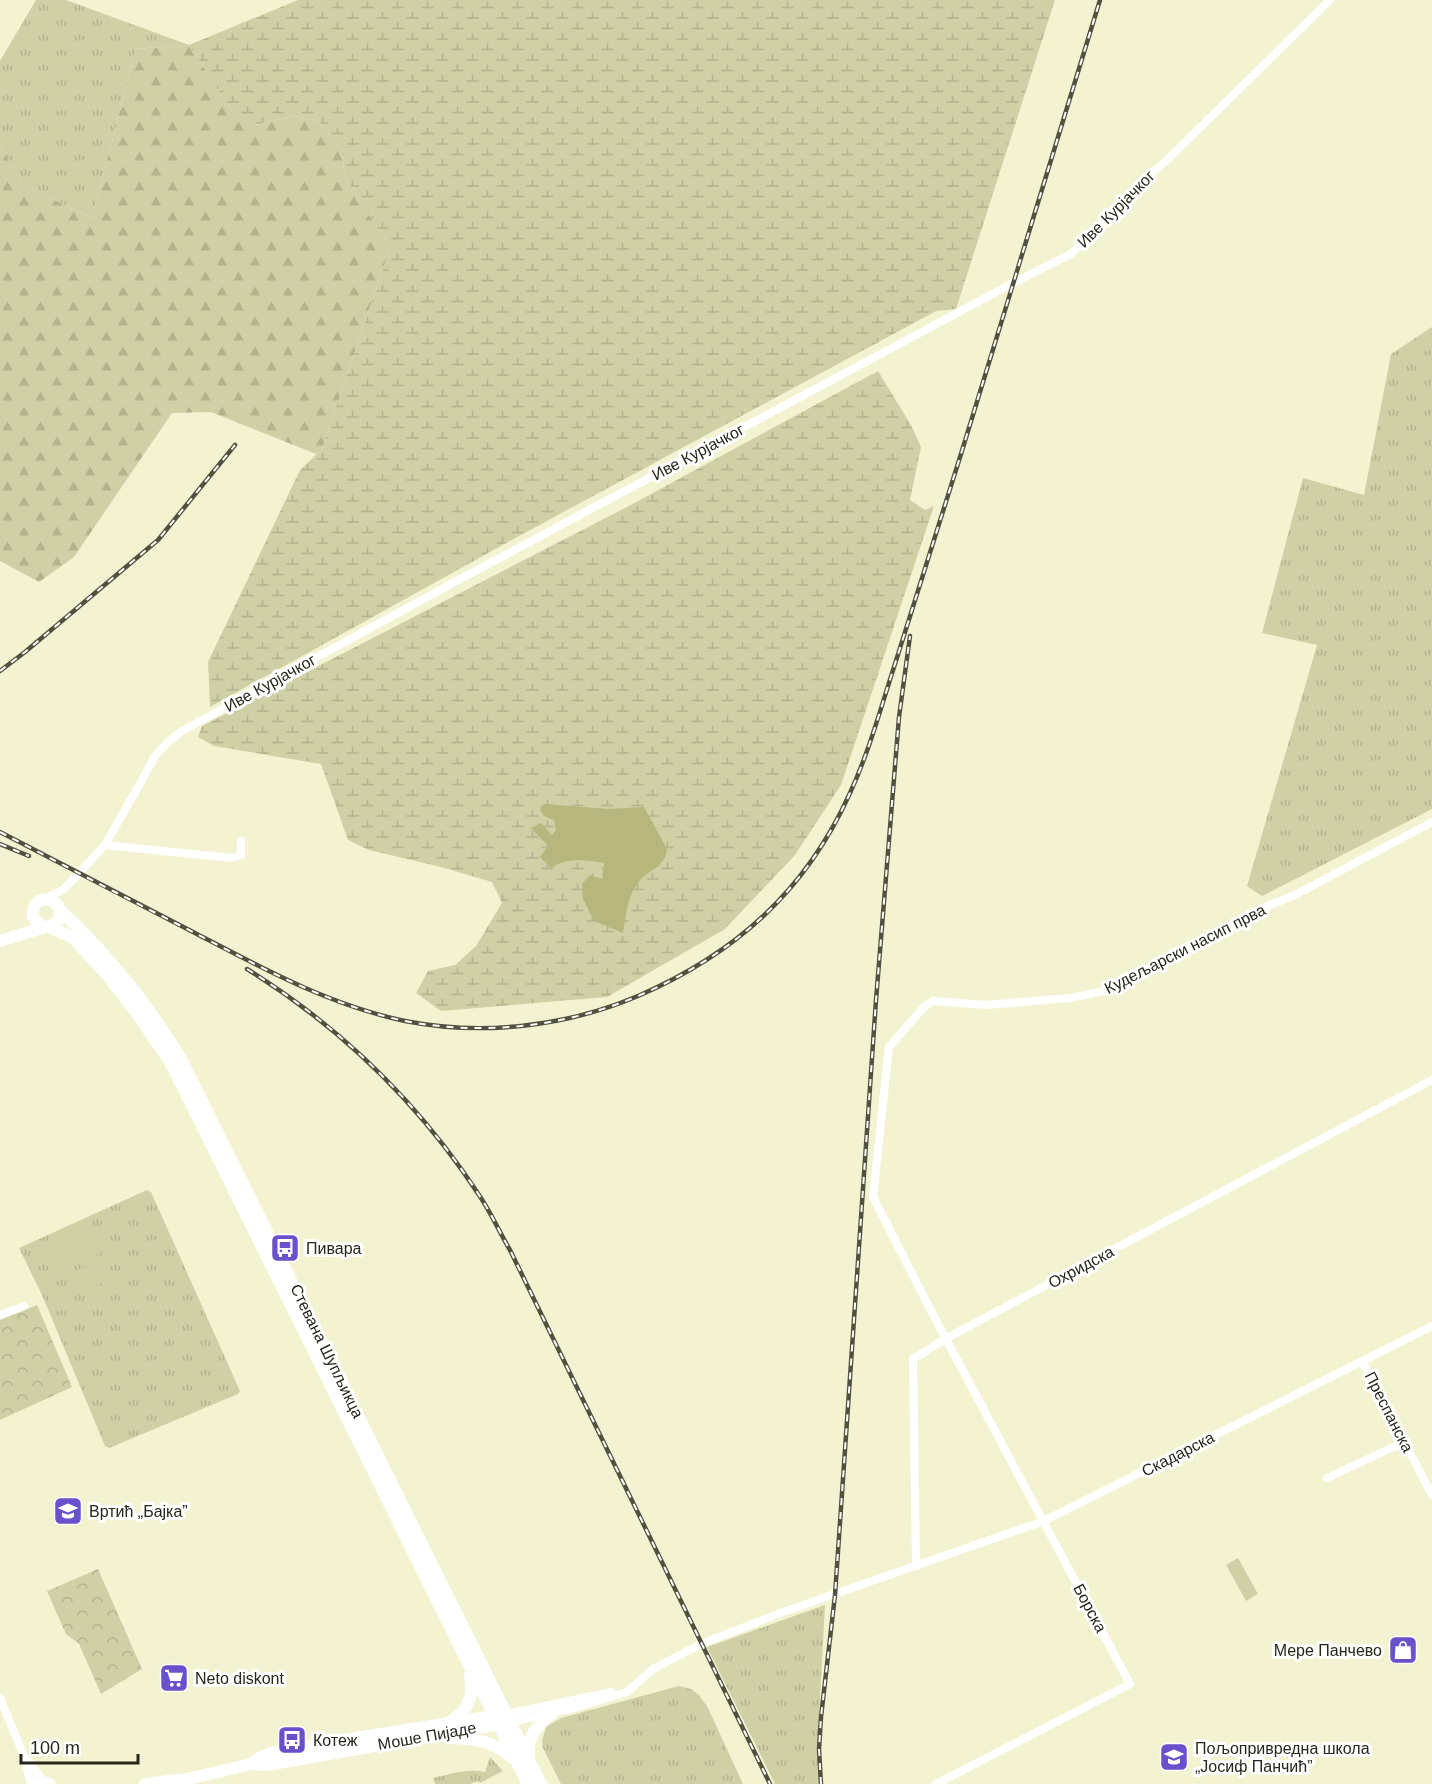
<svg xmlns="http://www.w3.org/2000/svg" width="1432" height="1784" font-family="Helvetica,sans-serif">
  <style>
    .grass { fill: url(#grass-tufts) }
    .forest { fill: url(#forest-firs) }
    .wetland { fill: url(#wetland-marsh) }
    .park { fill: url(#park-crowns) }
    .garden { fill: #d0d0a6 }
    .water { fill: #b7b67c }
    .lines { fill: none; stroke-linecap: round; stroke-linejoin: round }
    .minor { stroke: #fff; stroke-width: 8 }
    .secondary { stroke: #fff; stroke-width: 12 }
    .rail-casing { stroke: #51513f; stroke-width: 4.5 }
    .rail { stroke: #fff; stroke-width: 2; stroke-dasharray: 7; stroke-linecap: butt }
    .labels { text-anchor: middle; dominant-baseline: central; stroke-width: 6; stroke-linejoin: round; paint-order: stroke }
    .street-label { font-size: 16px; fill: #27271a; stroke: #fff }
    .poi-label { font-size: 16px; fill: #27271a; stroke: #fff; text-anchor: start }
  </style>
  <defs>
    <pattern id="grass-tufts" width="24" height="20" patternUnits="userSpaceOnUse" patternTransform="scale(1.5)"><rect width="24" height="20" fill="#d0d0a6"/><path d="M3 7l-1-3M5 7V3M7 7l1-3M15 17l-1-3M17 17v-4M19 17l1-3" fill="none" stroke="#b3b38e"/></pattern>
    <pattern id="forest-firs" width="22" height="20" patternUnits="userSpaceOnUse" patternTransform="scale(1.5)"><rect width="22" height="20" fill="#d0d0a6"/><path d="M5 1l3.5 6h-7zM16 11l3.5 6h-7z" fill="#b3b38e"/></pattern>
    <pattern id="wetland-marsh" width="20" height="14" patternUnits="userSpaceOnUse" patternTransform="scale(1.5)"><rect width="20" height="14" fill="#d0d0a6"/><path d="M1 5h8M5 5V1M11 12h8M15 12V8" fill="none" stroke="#b3b38e"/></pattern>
    <pattern id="park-crowns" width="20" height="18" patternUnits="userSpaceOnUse" patternTransform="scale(1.5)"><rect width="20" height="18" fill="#d0d0a6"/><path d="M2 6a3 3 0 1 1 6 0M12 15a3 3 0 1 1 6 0" fill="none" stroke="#b3b38e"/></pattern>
  </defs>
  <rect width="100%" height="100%" fill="#f3f3d2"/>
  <g class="grass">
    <polygon points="36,0 66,0 189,45 136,49 92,218 23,185 0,145 0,61"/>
    <polygon points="1432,327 1432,809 1262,896 1247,886 1317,645 1262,633 1303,478 1364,495 1391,354"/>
    <polygon points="147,1190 151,1192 240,1391 238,1394 109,1448 105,1446 42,1295 19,1248"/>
    <polygon points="825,1605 818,1734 821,1784 775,1784 707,1647"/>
    <polygon points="679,1686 691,1689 699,1695 708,1708 743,1784 561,1784 543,1748 542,1741 546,1727 561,1718"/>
    <path d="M490 1757 503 1771 480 1783 478 1781 470 1784H435L433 1778C450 1774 467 1768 485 1772Z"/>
  </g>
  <polygon class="forest" points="189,45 239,122 256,125 294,116 319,121 342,152 345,177 390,248 322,449 316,454 211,412 172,413 74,557 39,582 0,561 0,145 23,185 92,218 136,49"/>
  <g class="wetland">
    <polygon points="298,0 1055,0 956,309 936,311 508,542 210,707 208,662 300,470 322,449 390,248 345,177 342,152 319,121 294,116 255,125 239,122 189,45"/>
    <polygon points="878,371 911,425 921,447 910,500 925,510 934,506 841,785 795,855 725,929 607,997 441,1011 416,993 428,971 455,965 476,946 502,903 492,882 441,867 369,850 348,840 321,764 214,746 198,737 202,726 627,507"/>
  </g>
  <g class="park">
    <polygon points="37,1305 72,1387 0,1420 0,1320"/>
    <polygon points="98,1569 142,1669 101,1694 79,1644 66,1634 47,1591"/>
  </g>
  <g class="garden">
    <polygon points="93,1227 103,1252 55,1272 45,1246"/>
    <polygon points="98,1261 107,1281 75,1295 66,1275"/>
    <polygon points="1238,1558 1258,1594 1246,1601 1226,1565"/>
  </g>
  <path class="water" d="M544 804 608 809 644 807 667 849C665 869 647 869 637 884 627 898 626 917 623 933L594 921 583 899 582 884 590 875 602 879 604 863C585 860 567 857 551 868L540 857 548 846 531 828 541 823 552 835 556 830 554 820 544 816 540 809Z"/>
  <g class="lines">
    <g class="minor">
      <polyline points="105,845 232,858 241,855 241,841"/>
      <polyline points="47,898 64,889 105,845 156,755 168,742 182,731 451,584 1013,283 1071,254 1130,193 1169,158 1330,0"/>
      <polyline points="0,1315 24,1306"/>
      <polyline points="1362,1361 1432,1495"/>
      <polyline points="1327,1478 1404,1442"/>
      <polyline points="916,1566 913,1359 947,1338 1432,1080"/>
      <polyline points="0,1698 24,1756 31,1784"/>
      <polyline points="506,1714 612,1692"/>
      <polyline points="510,1722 578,1707 627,1692 653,1669 701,1644 783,1612 1044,1521 1432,1326"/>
      <polyline points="27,1759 44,1782"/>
      <polyline points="936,1784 1130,1684 929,1307 873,1197 889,1047 924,1007 933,1001 987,1005 1070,998 1104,991 1268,906 1295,895 1432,822"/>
    </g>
    <g class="secondary">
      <path d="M60 910 59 920 49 927 41 926 33 917C30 898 53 892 60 910 108 955 147 1003 181 1059L541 1784"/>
      <polyline points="49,927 72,937 108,976 138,1015 171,1063 528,1784"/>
      <polyline points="0,941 45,927"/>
      <path d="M451 1721C469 1710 474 1696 470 1675"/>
      <path d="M451 1738C476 1739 494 1741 512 1758"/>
      <path d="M529 1759C526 1738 536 1726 552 1713"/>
      <path d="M251 1764C264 1753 279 1751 295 1748L499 1715"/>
      <polyline points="33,1784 41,1781 49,1784"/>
      <polyline points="145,1784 187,1779 251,1764 267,1765 504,1723"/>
    </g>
    <g class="rail-casing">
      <g id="rail">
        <polyline points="0,671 25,652 158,540 235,445"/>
        <path d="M0 832C65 866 130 900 195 933 262 968 329 1005 405 1021 482 1036 565 1027 638 996 735 954 806 891 850 793 869 752 881 707 895 664 917 594 939 524 961 454 1007 303 1054 151 1100 0"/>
        <polyline points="0,844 29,856"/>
        <path d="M247 969C342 1028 420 1104 481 1198 492 1215 500 1233 510 1250L770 1784"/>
        <polyline points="821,1784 819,1749 821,1717 835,1595 876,1000 899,717 910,636"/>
      </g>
    </g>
    <use href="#rail" class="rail"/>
  </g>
  <defs>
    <g id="bus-square" transform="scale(1.5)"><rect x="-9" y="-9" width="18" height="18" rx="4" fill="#6851cb" stroke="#fff"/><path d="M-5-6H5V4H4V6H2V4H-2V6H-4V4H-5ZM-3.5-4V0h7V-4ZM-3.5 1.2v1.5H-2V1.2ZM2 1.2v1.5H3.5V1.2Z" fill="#fff"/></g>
    <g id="school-square" transform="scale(1.5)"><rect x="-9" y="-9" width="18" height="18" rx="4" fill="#6851cb" stroke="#fff"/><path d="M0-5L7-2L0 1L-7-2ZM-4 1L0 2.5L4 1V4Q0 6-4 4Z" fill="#fff"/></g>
    <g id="shop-square" transform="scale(1.5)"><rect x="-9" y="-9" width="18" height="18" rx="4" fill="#6851cb" stroke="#fff"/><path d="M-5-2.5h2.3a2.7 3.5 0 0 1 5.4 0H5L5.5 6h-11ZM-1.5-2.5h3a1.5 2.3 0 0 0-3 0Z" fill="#fff"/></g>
    <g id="supermarket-square" transform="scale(1.5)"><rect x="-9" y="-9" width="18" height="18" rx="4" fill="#6851cb" stroke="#fff"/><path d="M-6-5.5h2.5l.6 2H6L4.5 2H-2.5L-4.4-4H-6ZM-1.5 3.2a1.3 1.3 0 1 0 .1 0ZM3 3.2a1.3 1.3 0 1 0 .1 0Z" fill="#fff"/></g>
  </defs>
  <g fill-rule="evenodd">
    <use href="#bus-square" x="285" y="1248"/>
    <use href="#school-square" x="68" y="1511"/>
    <use href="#shop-square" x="1403" y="1650"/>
    <use href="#supermarket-square" x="174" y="1678"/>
    <use href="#bus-square" x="292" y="1740"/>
    <use href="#school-square" x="1174" y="1757"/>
  </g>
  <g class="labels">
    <g class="street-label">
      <text transform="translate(1116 209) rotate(-45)">Иве Курјачког</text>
      <text transform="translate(698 452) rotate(-28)">Иве Курјачког</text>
      <text transform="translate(270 683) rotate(-29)">Иве Курјачког</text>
      <text transform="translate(1185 949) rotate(-27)">Кудељарски насип прва</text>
      <text transform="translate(1081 1267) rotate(-28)">Охридска</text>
      <text transform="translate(327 1351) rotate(64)">Стевана Шупљикца</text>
      <text transform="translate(1389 1412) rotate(63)">Преспанска</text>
      <text transform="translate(1178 1454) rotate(-27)">Скадарска</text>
      <text transform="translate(1090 1608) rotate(62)">Борска</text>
      <text transform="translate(427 1736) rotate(-10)">Моше Пијаде</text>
    </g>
    <g class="poi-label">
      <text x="306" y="1248">Пивара</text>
      <text x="89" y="1511">Вртић „Бајка”</text>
      <text x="1382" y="1650" text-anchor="end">Мере Панчево</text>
      <text x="195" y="1678">Neto diskont</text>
      <text x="313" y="1740">Котеж</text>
      <text x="1195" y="1748">Пољопривредна школа<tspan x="1195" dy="18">„Јосиф Панчић”</tspan></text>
    </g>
  </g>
  <path d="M21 1754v9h117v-9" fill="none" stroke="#27271a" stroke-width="3"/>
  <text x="30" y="1754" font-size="18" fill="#27271a" stroke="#ffffff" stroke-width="4.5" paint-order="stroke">100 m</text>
</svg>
